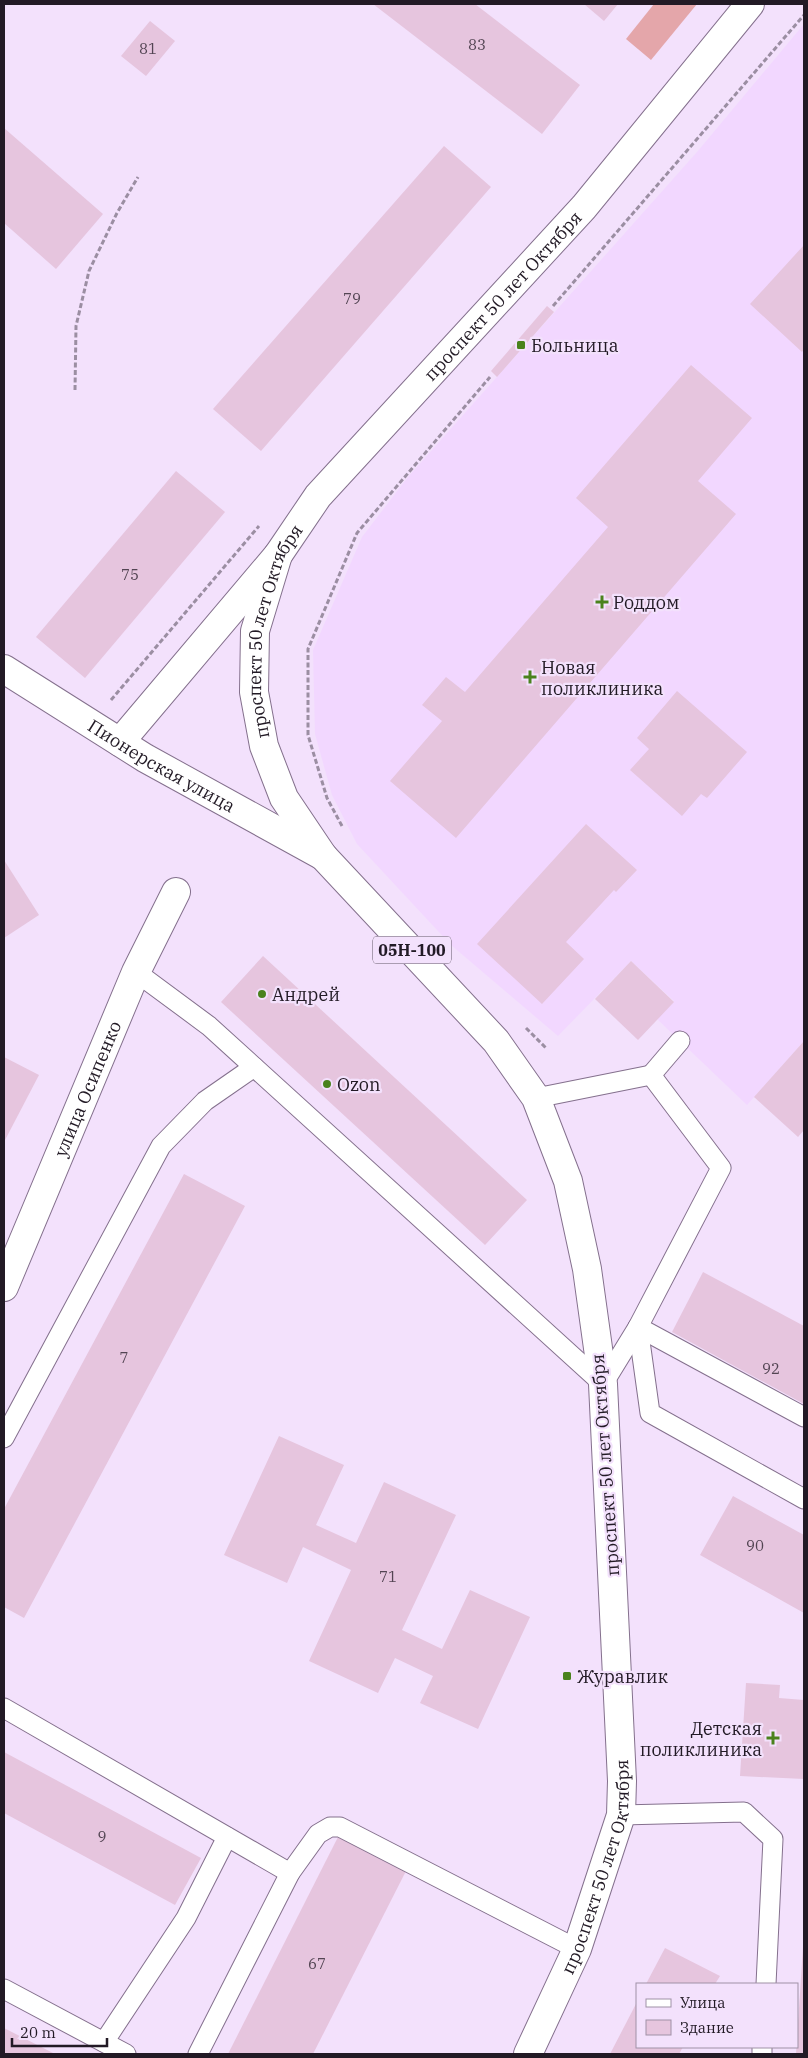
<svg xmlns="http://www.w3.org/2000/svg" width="808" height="2058" font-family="'IBM Plex Serif',serif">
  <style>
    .built { fill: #f2d7ff }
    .green { fill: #e4a6aa }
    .building { fill: #e6c5de }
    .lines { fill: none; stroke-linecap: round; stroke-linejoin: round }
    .service-casing { stroke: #84708d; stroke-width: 21 }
    .pedestrian-casing { stroke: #84708d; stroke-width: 30 }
    .secondary-casing { stroke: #84708d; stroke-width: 30 }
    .primary-casing { stroke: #84708d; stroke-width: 30 }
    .path { stroke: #9b8ea2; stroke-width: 3; stroke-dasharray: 5 2.5; stroke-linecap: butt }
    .service { stroke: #fff; stroke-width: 19 }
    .pedestrian { stroke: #fff; stroke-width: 28 }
    .secondary { stroke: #fff; stroke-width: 28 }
    .primary { stroke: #fff; stroke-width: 28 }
    .poi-dot { fill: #4a821d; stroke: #f3e1fc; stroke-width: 2 }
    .labels { text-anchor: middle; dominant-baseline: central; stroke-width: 4.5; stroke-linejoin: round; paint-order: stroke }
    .number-label { font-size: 15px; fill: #534553 }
    .shield { fill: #f3e1fc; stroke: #615666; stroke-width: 1 }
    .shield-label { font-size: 16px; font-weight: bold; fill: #221a25 }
    .street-label { font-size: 18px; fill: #221a25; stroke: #f3e1fc }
    .poi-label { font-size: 18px; fill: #221a25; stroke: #f3e1fc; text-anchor: start }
  </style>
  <rect width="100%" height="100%" fill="#f3e1fc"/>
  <polygon class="built" points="804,24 804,1041 747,1105 657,1019 674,1001 631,961 558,1036 451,945 357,844 332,795 315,734 313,650 362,537 408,477 697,152"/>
  <polygon class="green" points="654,4 697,4 651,60 626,39"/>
  <g class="building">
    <polygon points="373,4 475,4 580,85 542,134"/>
    <polygon points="584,4 618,4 604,21"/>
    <polygon points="150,21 175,41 146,76 121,56"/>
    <polygon points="4,128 103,214 56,269 4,223"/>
    <polygon points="444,146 491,187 261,451 213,409"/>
    <polygon points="804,245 804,349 802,352 750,304"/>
    <polygon points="547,306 554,312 497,377 491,371"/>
    <polygon points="691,365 752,418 698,481 736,514 456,838 390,781 442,721 422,705 446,677 465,692 608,527 576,498"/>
    <polygon points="176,471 225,512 85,678 36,637"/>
    <polygon points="677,691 747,752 707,798 701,794 682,816 630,770 649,749 637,738"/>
    <polygon points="586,824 637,870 616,892 614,890 566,942 584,959 542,1004 477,944"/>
    <polygon points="4,860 39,915 4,938"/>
    <polygon points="263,956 527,1200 485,1245 221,1002"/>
    <polygon points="631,961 674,1002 638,1040 595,999"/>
    <polygon points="804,1041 804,1130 798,1137 754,1097"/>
    <polygon points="4,1057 39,1075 4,1142"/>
    <polygon points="184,1174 245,1206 24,1618 4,1607 4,1509"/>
    <polygon points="703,1272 804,1326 804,1404 672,1332"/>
    <polygon points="279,1436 344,1465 316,1525 356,1543 384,1482 456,1515 402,1630 442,1649 470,1590 530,1617 478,1729 420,1703 433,1676 395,1658 378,1693 309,1661 351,1570 303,1547 287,1583 224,1555"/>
    <polygon points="733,1496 804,1535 804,1613 700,1555"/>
    <polygon points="746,1683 780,1685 779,1698 804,1700 804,1779 740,1776"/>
    <polygon points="4,1752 201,1858 175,1905 4,1813"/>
    <polygon points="338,1837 406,1871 313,2054 228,2054"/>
    <polygon points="803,1947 804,1947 804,2054 796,2054"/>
    <polygon points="665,1948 720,1976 715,1984 646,1984"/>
    <polygon points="637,2002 637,2047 683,2047 679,2054 610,2054"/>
    <polygon points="4,2028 55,2054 4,2054"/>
  </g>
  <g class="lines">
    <g class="service-casing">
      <g id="service">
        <polyline points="136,972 209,1026 603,1384 638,1327 721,1168 651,1075 536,1098"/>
        <polyline points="651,1075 680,1041"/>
        <polyline points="638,1327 650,1413 804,1499"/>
        <polyline points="638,1327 804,1417"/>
        <polyline points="4,1438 161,1146 205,1101 254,1067"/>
        <polyline points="4,1708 290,1873"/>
        <polyline points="621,1815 744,1812 773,1839 766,1984"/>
        <polyline points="4,1989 126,2054"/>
        <polyline points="104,2042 186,1918 227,1837"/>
        <polyline points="198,2054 290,1873 318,1834 330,1827 340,1827 577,1949"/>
        <polyline points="762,2054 762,2047"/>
      </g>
    </g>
    <g class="pedestrian-casing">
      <g id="pedestrian">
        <path id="s1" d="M4 1287 136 972 176 892"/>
      </g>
    </g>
    <g class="secondary-casing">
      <g id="secondary">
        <path id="s2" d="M4 669 145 758 323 856"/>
        <polyline points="120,742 278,555"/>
      </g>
    </g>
    <g class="primary-casing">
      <g id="primary">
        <path id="s3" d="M528 2054 577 1949 621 1815 622 1781 603 1384 587 1269 568 1181 536 1098 496 1041 323 856 284 798 264 746 254 692 255 631 278 555 318 496 584 207 750 4"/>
      </g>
    </g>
    <g class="path">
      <polyline points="553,306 804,15"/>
      <polyline points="75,390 76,326 89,271 117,213 138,177"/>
      <polyline points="111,700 259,526"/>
      <polyline points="342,826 327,798 308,735 308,649 357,533 490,377"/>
      <polyline points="526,1028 547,1049"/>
    </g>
    <use href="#service" class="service"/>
    <use href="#pedestrian" class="pedestrian"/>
    <use href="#secondary" class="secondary"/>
    <use href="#primary" class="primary"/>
  </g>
  <g class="poi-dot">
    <rect x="516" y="340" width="10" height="10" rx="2.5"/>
    <path d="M599.5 594.5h5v5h5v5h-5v5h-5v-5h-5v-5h5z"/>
    <path d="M527.5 669.5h5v5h5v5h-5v5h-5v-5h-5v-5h5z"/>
    <circle cx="262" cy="994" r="5"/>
    <circle cx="327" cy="1084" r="5"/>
    <rect x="562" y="1671" width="10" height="10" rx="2.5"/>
    <path d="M770.5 1730.5h5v5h5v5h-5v5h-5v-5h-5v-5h5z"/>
  </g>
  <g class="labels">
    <g class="number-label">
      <text x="477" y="44">83</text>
      <text x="148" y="48">81</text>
      <text x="352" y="298">79</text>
      <text x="130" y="574">75</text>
      <text x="124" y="1357">7</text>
      <text x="771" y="1368">92</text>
      <text x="755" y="1545">90</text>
      <text x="388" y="1576">71</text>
      <text x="102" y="1836">9</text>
      <text x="317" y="1963">67</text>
    </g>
    <rect class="shield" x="373" y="936.5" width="78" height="27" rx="4"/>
    <g class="shield-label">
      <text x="412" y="950">05Н-100</text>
    </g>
    <g class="street-label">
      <text stroke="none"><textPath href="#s3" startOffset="1971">проспект 50 лет Октября</textPath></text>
      <text stroke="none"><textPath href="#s3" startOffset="1551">проспект 50 лет Октября</textPath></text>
      <text stroke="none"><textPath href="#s2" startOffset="185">Пионерская улица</textPath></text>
      <text stroke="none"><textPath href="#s1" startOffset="215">улица Осипенко</textPath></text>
      <text transform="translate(605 1465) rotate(-94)">проспект 50 лет Октября</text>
      <text stroke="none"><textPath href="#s3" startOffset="201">проспект 50 лет Октября</textPath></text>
    </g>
    <g class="poi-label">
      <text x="531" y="345">Больница</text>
      <text x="613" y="602">Роддом</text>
      <text x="541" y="667">Новая<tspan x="541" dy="21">поликлиника</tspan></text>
      <text x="272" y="994">Андрей</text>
      <text x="337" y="1084">Ozon</text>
      <text x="577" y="1676">Журавлик</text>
      <text x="762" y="1728" text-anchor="end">Детская<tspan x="762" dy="21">поликлиника</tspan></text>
    </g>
  </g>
  <rect width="808" height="2058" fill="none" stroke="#221a25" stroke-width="10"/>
  <rect x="636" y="1983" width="162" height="65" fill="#f3e1fc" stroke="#9f91a6"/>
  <rect x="646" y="1999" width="25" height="8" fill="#ffffff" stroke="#9f91a6"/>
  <text x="680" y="2008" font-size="15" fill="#221a25">Улица</text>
  <rect x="646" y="2020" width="25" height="15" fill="#e6c5de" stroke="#9f91a6"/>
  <text x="680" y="2033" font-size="15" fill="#221a25">Здание</text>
  <path d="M12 2038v8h95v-8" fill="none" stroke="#221a25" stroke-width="2.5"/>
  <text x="20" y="2038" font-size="15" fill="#221a25" stroke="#f3e1fc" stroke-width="4" paint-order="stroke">20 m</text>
</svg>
